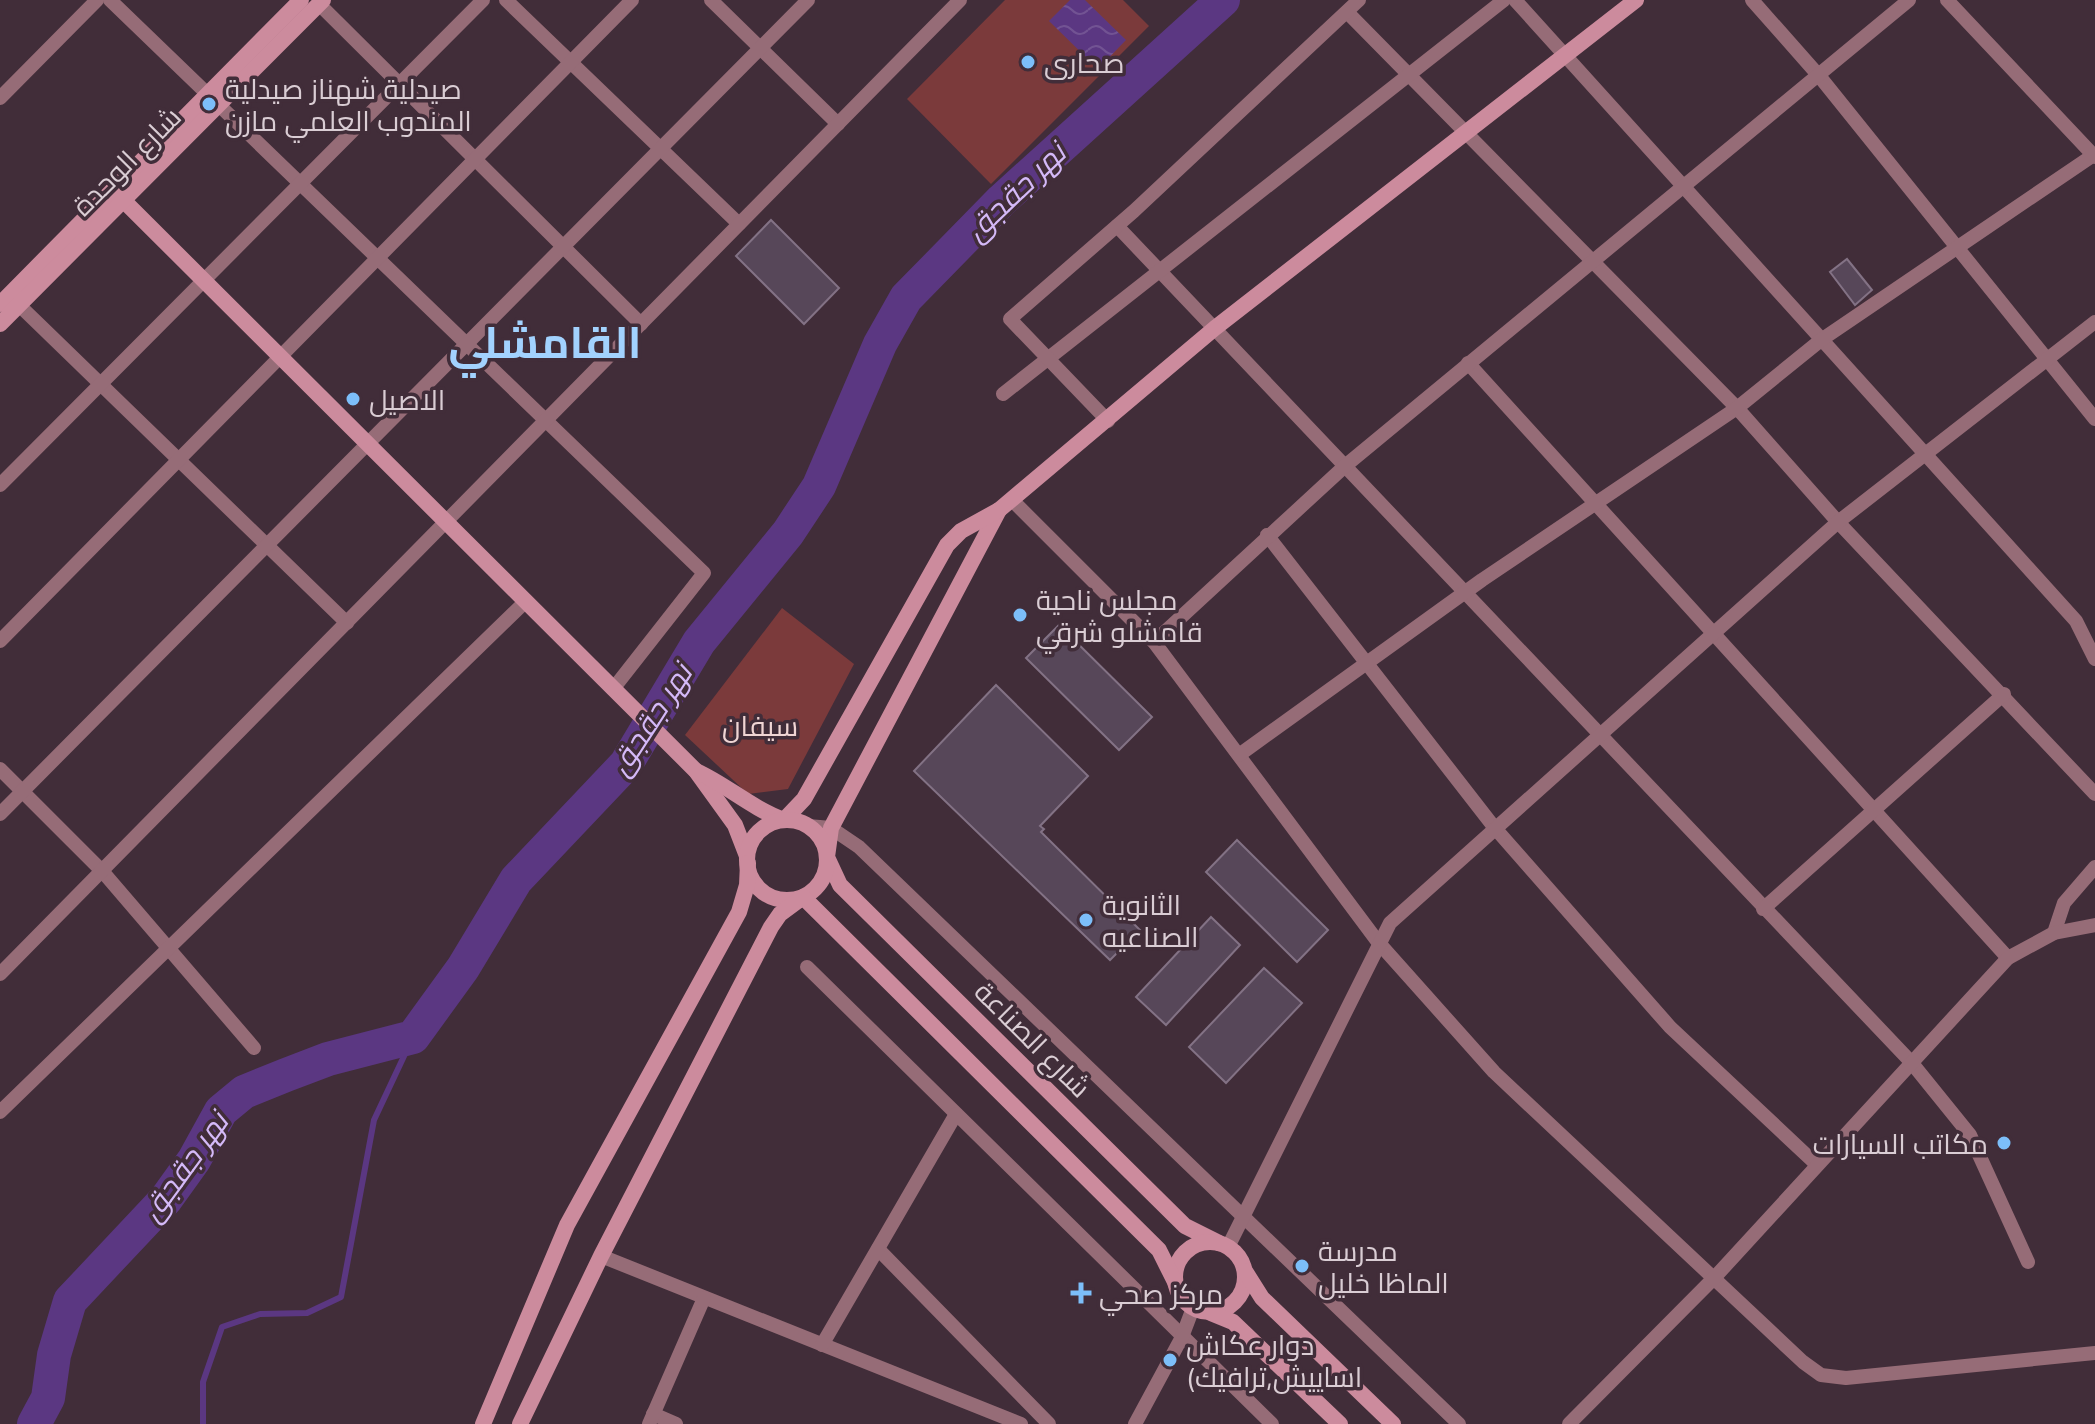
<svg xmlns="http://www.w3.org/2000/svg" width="2095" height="1424" font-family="Mulish,Cairo,sans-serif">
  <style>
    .park { fill: #7b3a3b }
    .water { fill: url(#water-waves) }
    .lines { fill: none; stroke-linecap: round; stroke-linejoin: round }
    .stream { stroke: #5b3782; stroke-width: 6 }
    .river { stroke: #5b3782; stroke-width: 34 }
    .building { fill: #574759; stroke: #837285; stroke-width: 2 }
    .street { stroke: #966c77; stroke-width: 14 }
    .secondary { stroke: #cc8b9d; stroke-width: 16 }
    .poi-dot { fill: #7cbef9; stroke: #412d39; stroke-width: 3 }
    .labels { text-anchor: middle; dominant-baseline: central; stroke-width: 7; stroke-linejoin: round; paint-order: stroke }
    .poi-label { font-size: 28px; fill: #dacdd4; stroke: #412d39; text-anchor: start }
    .street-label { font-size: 28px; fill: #dacdd4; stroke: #412d39 }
    .park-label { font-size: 28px; fill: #f0d5d4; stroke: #412d39 }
    .water-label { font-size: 30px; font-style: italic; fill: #d4b9f8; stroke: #412d39 }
    .town-label { font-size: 44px; font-weight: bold; fill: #a2d2fe; stroke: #412d39 }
  </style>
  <defs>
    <pattern id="water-waves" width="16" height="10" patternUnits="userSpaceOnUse" patternTransform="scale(2)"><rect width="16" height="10" fill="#5b3782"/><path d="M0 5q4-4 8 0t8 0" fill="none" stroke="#725393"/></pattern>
  </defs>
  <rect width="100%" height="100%" fill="#412d39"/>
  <g class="park">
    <polygon points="1005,0 1123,0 1149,26 991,184 907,99"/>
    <polygon points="782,608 854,664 788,789 748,794 685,735"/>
  </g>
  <polygon class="water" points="1070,0 1085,0 1126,40 1098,69 1049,21"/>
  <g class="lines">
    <polyline class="stream" points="203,1424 203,1382 222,1327 260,1314 307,1313 341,1297 374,1120 413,1037"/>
    <polyline class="river" points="34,1424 48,1398 54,1355 70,1301 166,1199 194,1160 221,1111 244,1092 286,1075 328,1059 413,1037 463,968 516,880 626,764 699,642 788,533 819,486 880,344 906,298 1002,200 1223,0"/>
  </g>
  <g class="building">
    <polygon points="771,220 839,288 804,324 736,256"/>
    <polygon points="1847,259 1872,290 1855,305 1830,272"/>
    <polygon points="1059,625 1152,717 1119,750 1026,658"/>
    <polygon points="996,685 1088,776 1040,826 1044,829 1041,832 1140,930 1110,960 914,771"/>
    <polygon points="1237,840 1328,930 1297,962 1206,872"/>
    <polygon points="1211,917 1240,945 1166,1025 1136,997"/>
    <polygon points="1264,968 1302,1003 1226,1083 1189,1047"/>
  </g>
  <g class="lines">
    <g class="street">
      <polyline points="110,0 704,573 613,689"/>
      <polyline points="506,0 739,224"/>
      <polyline points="711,0 838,124"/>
      <polyline points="1515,0 2076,621 2095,659"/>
      <polyline points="1752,0 1820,77 2095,419"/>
      <polyline points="1947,0 2095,157"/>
      <polyline points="319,4 641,324"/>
      <polyline points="1347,12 1737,408 1838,522 2095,794"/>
      <polyline points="0,98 97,0"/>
      <polyline points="1117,226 1911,1062 1970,1135 2028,1262"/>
      <polyline points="19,305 347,623"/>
      <polyline points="1468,363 2008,958"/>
      <polyline points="1003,394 1504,0"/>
      <polyline points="1108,421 1010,319 1134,211 1359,0"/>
      <polyline points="0,485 483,0"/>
      <polyline points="1012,500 1154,642 1378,942 1494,1072 1803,1362 1821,1375 1846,1378 2095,1353"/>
      <polyline points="1267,535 1494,827 1670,1027 1816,1164"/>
      <polyline points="0,641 632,0"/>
      <polyline points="1154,642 1345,466 1909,0"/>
      <polyline points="1239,755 1482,580 1737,408 1821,340 2095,154"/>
      <polyline points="0,769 103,872 254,1048"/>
      <polyline points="0,814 808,0"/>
      <polyline points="808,826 831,828 859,847 1459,1424"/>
      <polyline points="1763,909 2004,694"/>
      <polyline points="2054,933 2064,903 2095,867"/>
      <polyline points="807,967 1272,1424"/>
      <polyline points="0,974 960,0"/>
      <polyline points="0,1112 526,601"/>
      <polyline points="1228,1247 1390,923 1838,522 2095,322"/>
      <polyline points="878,1249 1049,1424"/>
      <polyline points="601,1256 1021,1424"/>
      <polyline points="822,1345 956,1114"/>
      <polyline points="653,1414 676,1424"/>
      <polyline points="649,1424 704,1298"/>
      <polyline points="1135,1424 1182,1337 1193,1308"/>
      <polyline points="1569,1424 1715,1277 2008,958 2054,933 2095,925"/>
    </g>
    <g class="secondary">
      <polyline points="113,190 696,771 735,825 747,856"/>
      <polyline points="0,304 301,0"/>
      <polyline points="0,324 323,0"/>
      <polyline points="999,510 831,828 827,857 840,885 1185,1226 1219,1243"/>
      <path d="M696 771C727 785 751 808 784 820L804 799 947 545 961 531 999 510 1215 328 1636 0"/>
      <circle cx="787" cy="860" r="40"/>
      <circle cx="1210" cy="1277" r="35"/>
      <polyline points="1245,1271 1262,1298 1393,1424"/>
      <polyline points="1211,1313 1233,1322 1340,1424"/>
      <polyline points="483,1424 567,1225 739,912 747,885 748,863"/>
      <polyline points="520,1424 601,1256 771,927 780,914 803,897 1159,1250 1176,1284"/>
    </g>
  </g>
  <g class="poi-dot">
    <circle cx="1028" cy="62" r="8"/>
    <circle cx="209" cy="104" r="8"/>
    <circle cx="353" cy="399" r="8"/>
    <circle cx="1020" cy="615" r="8"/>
    <circle cx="1086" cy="920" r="8"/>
    <circle cx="2004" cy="1143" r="8"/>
    <circle cx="1302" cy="1266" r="8"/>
    <path d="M1077 1281h8v8h8v8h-8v8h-8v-8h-8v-8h8z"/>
    <circle cx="1170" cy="1360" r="8"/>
  </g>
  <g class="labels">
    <g class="poi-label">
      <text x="1044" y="62">صحارى</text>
      <text x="225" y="88">صيدلية شهناز صيدلية<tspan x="225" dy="32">المندوب العلمي مازن</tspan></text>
      <text x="369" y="399">الاصيل</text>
      <text x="1036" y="599">مجلس ناحية<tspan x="1036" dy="32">قامشلو شرقي</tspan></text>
      <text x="1102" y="904">الثانوية<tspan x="1102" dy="32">الصناعيه</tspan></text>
      <text x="1988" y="1143" text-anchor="end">مكاتب السيارات</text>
      <text x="1318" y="1250">مدرسة<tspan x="1318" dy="32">الماظا خليل</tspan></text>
      <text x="1099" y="1293">مركز صحي</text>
      <text x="1186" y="1344">دوار عكاش<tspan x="1186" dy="32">(اساييش٫ترافيك</tspan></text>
    </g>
    <g class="street-label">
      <text transform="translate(126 161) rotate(-45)">شارع الوحدة</text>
      <text transform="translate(1033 1039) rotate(45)">شارع الصناعة</text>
    </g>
    <g class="park-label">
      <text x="760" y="725">سيفان</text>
    </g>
    <g class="water-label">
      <text transform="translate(1015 191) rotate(-44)">نهر جقجق</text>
      <text transform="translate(650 719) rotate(-57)">نهر جقجق</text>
      <text transform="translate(184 1166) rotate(-54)">نهر جقجق</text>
    </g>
    <g class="town-label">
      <text x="545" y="341">القامشلي</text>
    </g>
  </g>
</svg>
